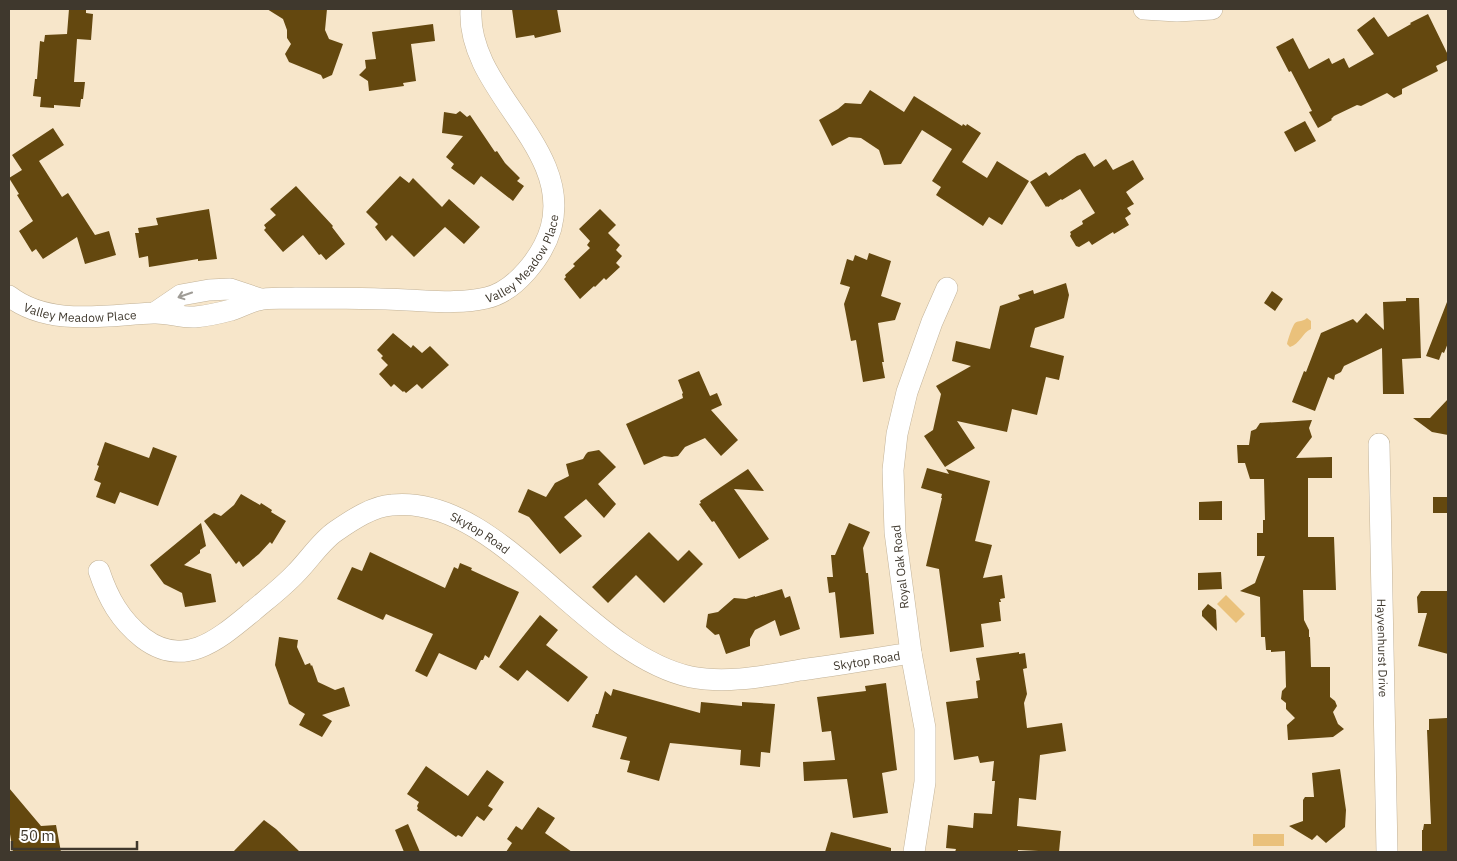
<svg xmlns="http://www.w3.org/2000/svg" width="1457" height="861" font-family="'IBM Plex Sans',sans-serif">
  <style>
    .water { fill: #eac17b }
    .building { fill: #64480f }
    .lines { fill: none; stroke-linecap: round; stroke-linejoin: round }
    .minor-casing { stroke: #c2b297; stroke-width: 22 }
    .minor { stroke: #fff; stroke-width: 21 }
    .oneway { stroke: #9f9c96 }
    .labels { text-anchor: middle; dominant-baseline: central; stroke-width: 5; stroke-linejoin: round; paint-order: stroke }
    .street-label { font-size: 12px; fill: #3f382d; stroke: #fff }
  </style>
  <rect width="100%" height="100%" fill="#f7e6ca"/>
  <g class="water">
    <path d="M1307 318 1311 321V329C1302 333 1300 344 1290 347L1287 344C1288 339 1292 327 1295 323 1299 320 1303 322 1307 318Z"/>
    <polygon points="1226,595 1245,614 1236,623 1217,604"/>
    <rect x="1253" y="834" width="31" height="12"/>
  </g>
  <g class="building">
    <polygon points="69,9 86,10 86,13 93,14 91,40 77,39 74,82 85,82 83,99 81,99 80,107 54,105 54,108 40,107 41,97 33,96 35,79 37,79 40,41 44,42 45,35 67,34"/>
    <polygon points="267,9 327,9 325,30 329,39 343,44 332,75 323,79 321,75 289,62 285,54 291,44 287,38 287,30 283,19"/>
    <polygon points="512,9 557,9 561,32 535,38 534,35 516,38"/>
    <polygon points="1428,14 1448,55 1448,60 1436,66 1438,71 1402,89 1402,94 1394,98 1387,93 1361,106 1357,105 1334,116 1331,119 1332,120 1318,128 1309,112 1312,111 1291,71 1289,72 1276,47 1293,38 1309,69 1329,58 1332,64 1344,58 1349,68 1374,54 1357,30 1374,17 1388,37 1411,24 1410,23"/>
    <polygon points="433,24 435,41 411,44 416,81 403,83 404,86 369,91 368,81 359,75 366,68 365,60 376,59 372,32"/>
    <polygon points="870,90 904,112 914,96 962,126 963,124 966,126 967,124 981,133 962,162 987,178 997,161 1029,181 1002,225 989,217 983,226 936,195 941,187 932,181 952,149 922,130 901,164 884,165 879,150 861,138 849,137 832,146 819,120 838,109 845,103 861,104"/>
    <polygon points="460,111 467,117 470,115 495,152 497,151 505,163 520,178 517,181 524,186 513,201 481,176 474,185 451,168 454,164 446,157 463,136 442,133 444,112 456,114"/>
    <polygon points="1305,121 1316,141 1295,152 1284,132"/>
    <polygon points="53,128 64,145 39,161 62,197 68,193 95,235 109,231 116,255 85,264 77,237 43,259 36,249 32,252 19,231 33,221 17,195 19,194 9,178 22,170 12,155"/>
    <polygon points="1085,153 1094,167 1106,159 1113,170 1133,160 1144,179 1126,192 1134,204 1127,208 1131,214 1125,218 1129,225 1114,234 1113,232 1092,245 1089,241 1079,247 1076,246 1070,236 1071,234 1070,232 1083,224 1082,221 1095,213 1080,189 1062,200 1061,199 1048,207 1047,206 1046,207 1030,182 1046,172 1049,176 1077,156"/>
    <polygon points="400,176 409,183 413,178 442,207 449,199 480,227 464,244 445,227 414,257 392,235 386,241 375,227 378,224 366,212"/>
    <polygon points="296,186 333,226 332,227 345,244 326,260 321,254 319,255 303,235 283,252 264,230 266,228 264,225 276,215 270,209"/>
    <polygon points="209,209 217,259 198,261 198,259 149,267 148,256 139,258 135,233 139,233 138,228 158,225 156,218"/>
    <polygon points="600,209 616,225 608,233 620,245 616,250 622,256 616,263 620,267 606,280 604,278 595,287 594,286 580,299 564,279 566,277 565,275 575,266 573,264 590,248 587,245 590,241 579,229"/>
    <polygon points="869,253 891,261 881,296 901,303 895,320 878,323 884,362 882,362 885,378 863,382 856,340 851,341 844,304 850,287 840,284 847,259 853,261 855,255 867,260"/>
    <polygon points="1066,283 1069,295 1064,318 1035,328 1030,347 1064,356 1059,380 1046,377 1037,415 1012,409 1007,432 957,421 975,448 945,467 924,436 933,430 941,394 936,386 971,366 952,361 956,341 990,349 1000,306 1020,299 1018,295 1033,290 1034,294"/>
    <polygon points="1272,291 1283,299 1275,311 1264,303"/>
    <polygon points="1406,298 1419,298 1421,358 1402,359 1404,394 1383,394 1382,348 1344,366 1341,372 1335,375 1334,380 1328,377 1315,411 1292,402 1304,371 1306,372 1321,333 1353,319 1357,323 1366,313 1384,330 1383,302 1406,301"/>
    <polygon points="1447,302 1448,343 1444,353 1442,352 1439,360 1426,356"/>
    <polygon points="393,333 411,348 413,345 422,353 430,346 449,365 422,389 417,384 406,393 404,391 403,392 394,384 391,387 379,374 388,365 381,358 383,356 377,350"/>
    <polygon points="699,371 710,396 717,393 722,405 711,410 738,440 721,456 705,438 685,447 678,456 672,457 664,456 644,465 626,424 683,398 682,394 683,393 678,380"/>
    <polygon points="1448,399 1448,435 1432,432 1413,418 1430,418"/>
    <polygon points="1312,420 1309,428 1312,437 1296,458 1332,457 1332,478 1308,478 1308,537 1334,537 1336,590 1303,590 1304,620 1309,630 1309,637 1310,637 1311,667 1330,667 1330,697 1335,701 1337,706 1333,712 1338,724 1344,729 1333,737 1288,740 1287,725 1295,718 1286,709 1286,703 1281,699 1282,691 1286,687 1285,651 1271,652 1271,650 1266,650 1265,637 1261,637 1260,597 1240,591 1255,583 1265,556 1257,556 1257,533 1263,533 1263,520 1265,520 1264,479 1250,479 1245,463 1238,463 1237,445 1249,445 1251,431 1256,429 1260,423"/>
    <polygon points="105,442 149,458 153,447 177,456 158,506 120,492 115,504 96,497 101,483 94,480 99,466 97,465"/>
    <polygon points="599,450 616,467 598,484 616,504 604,518 586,499 564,517 582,536 560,554 529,517 518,512 528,489 546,497 555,483 569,476 566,464 583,459 586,454 588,452"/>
    <polygon points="927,468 949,474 946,469 990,481 975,541 992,545 983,578 1002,575 1005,598 1000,599 1001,602 999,602 1001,621 981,624 984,647 950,652 939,569 926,566 942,498 941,498 942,494 921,488"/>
    <polygon points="748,469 764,491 734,489 769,539 739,559 714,521 712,522 699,504 701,503 700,501"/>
    <polygon points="241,494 260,505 261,503 272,510 271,512 286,521 272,544 270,542 259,554 243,567 239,561 236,564 204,521 214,513 221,516 234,505"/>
    <rect x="1433" y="497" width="15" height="16"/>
    <polygon points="1222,501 1222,520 1199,520 1199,502"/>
    <polygon points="201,523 206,546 200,550 200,553 184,565 211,574 216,602 185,607 182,593 164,584 150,565"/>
    <polygon points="849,523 870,532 863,548 866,573 868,573 874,634 840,638 835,592 829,593 827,577 833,577 831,555 835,555"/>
    <polygon points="649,532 678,561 689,550 703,564 664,603 636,575 608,603 592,587"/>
    <polygon points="370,552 445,588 454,567 458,569 460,563 472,568 471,570 519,592 489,658 485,655 483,660 481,660 476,670 439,653 427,677 415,671 433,634 386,614 383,620 337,599 352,567 362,571"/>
    <polygon points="1221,572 1222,589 1198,590 1198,573"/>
    <polygon points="782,589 785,598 790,596 800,629 780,636 775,620 755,630 750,639 750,646 726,654 719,634 715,635 706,627 708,614 718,612 734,598 746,599 755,596 755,597"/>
    <polygon points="1421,591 1448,591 1448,654 1418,646 1427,613 1418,613 1417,597"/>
    <polygon points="1208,604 1216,610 1217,631 1202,616 1202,611"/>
    <polygon points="540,615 558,630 546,645 588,677 568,702 527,670 518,681 499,667"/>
    <polygon points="279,637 298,640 297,647 305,665 310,663 311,666 312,665 318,682 335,690 344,687 350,706 322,715 332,721 322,737 299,725 305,714 289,704 288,701 275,665"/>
    <polygon points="1019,652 1019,654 1025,653 1027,668 1023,669 1027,694 1024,703 1027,728 1062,723 1066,751 1040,755 1036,800 1019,798 1017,826 1061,831 1059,852 1018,850 1018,852 955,852 956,849 946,848 948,825 973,828 974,813 992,814 995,781 992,781 994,761 980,763 978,756 954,760 946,702 978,698 976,681 980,680 976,658"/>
    <polygon points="886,683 897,770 882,773 888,813 853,818 847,779 804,781 803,762 835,760 831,731 822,732 817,697 866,691 865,686"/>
    <polygon points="613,689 700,713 701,702 742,706 742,702 775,704 770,753 761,752 760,767 740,765 741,750 670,743 659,781 627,772 630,761 620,759 627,737 592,727 596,714 598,714 605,691 611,696"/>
    <polygon points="1447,718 1448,723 1448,852 1422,852 1422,830 1423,830 1424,824 1431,824 1427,730 1429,730 1429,719"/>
    <polygon points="426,766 468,796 487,770 504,782 488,806 493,809 484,821 477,816 462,837 458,835 456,837 417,810 418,808 417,806 419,802 407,794"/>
    <polygon points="1340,769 1346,810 1345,827 1326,843 1317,835 1312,840 1289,826 1303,821 1303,800 1305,797 1314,797 1312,773"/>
    <polygon points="9,788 41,826 56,825 61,852 13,852 9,828"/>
    <polygon points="538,807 555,818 545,833 572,852 506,852 512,843 507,839 516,826 522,830"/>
    <polygon points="264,820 276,829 300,852 233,852"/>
    <polygon points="408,824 420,852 404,852 395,830"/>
    <polygon points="831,832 891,848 891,852 825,852"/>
  </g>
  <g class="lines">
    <g class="minor-casing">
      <g id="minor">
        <polyline points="1144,9 1177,11 1212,9"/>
        <path id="s1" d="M9 296C49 327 106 315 153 313 167 312 181 318 195 317 206 316 220 313 231 310 240 307 249 302 258 300 270 297 284 299 296 298 333 298 370 298 407 300 433 301 461 304 486 298 515 292 543 256 551 228 573 146 466 90 471 9"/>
        <polyline points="156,312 181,295 209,290 230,289 260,299"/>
        <path id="s2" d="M1379 444 1387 852"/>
        <path id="s3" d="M99 571C108 598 120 620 143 638 185 670 220 638 253 611 267 599 283 587 296 573 309 560 321 541 336 531 352 520 373 506 392 505 500 494 584 654 691 677 727 684 765 676 801 670 838 665 874 659 911 653"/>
        <polyline points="914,852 925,782 925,728 911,653 895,532 893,470 897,434 907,392 932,322 947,288"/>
      </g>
    </g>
    <use href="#minor" class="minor"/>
  </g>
  <defs><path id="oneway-shaft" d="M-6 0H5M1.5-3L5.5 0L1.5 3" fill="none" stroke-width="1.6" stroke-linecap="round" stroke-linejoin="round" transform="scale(1.25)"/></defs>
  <use class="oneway" href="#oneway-shaft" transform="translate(185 295) rotate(161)"/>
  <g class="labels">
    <g class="street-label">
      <text stroke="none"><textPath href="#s1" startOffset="541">Valley Meadow Place</textPath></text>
      <text stroke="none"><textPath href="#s1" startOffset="75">Valley Meadow Place</textPath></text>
      <text stroke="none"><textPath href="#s3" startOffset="479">Skytop Road</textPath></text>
      <text transform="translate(900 567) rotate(-96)">Royal Oak Road</text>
      <text stroke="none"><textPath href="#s2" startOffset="204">Hayvenhurst Drive</textPath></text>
      <text stroke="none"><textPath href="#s3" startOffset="914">Skytop Road</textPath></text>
    </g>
  </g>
  <rect width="1457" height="861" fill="none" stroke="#3f382d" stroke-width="20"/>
  <path d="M12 841v8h125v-8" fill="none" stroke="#3f382d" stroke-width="2.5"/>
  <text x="20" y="841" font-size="15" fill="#3f382d" stroke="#ffffff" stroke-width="4" paint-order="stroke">50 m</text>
</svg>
